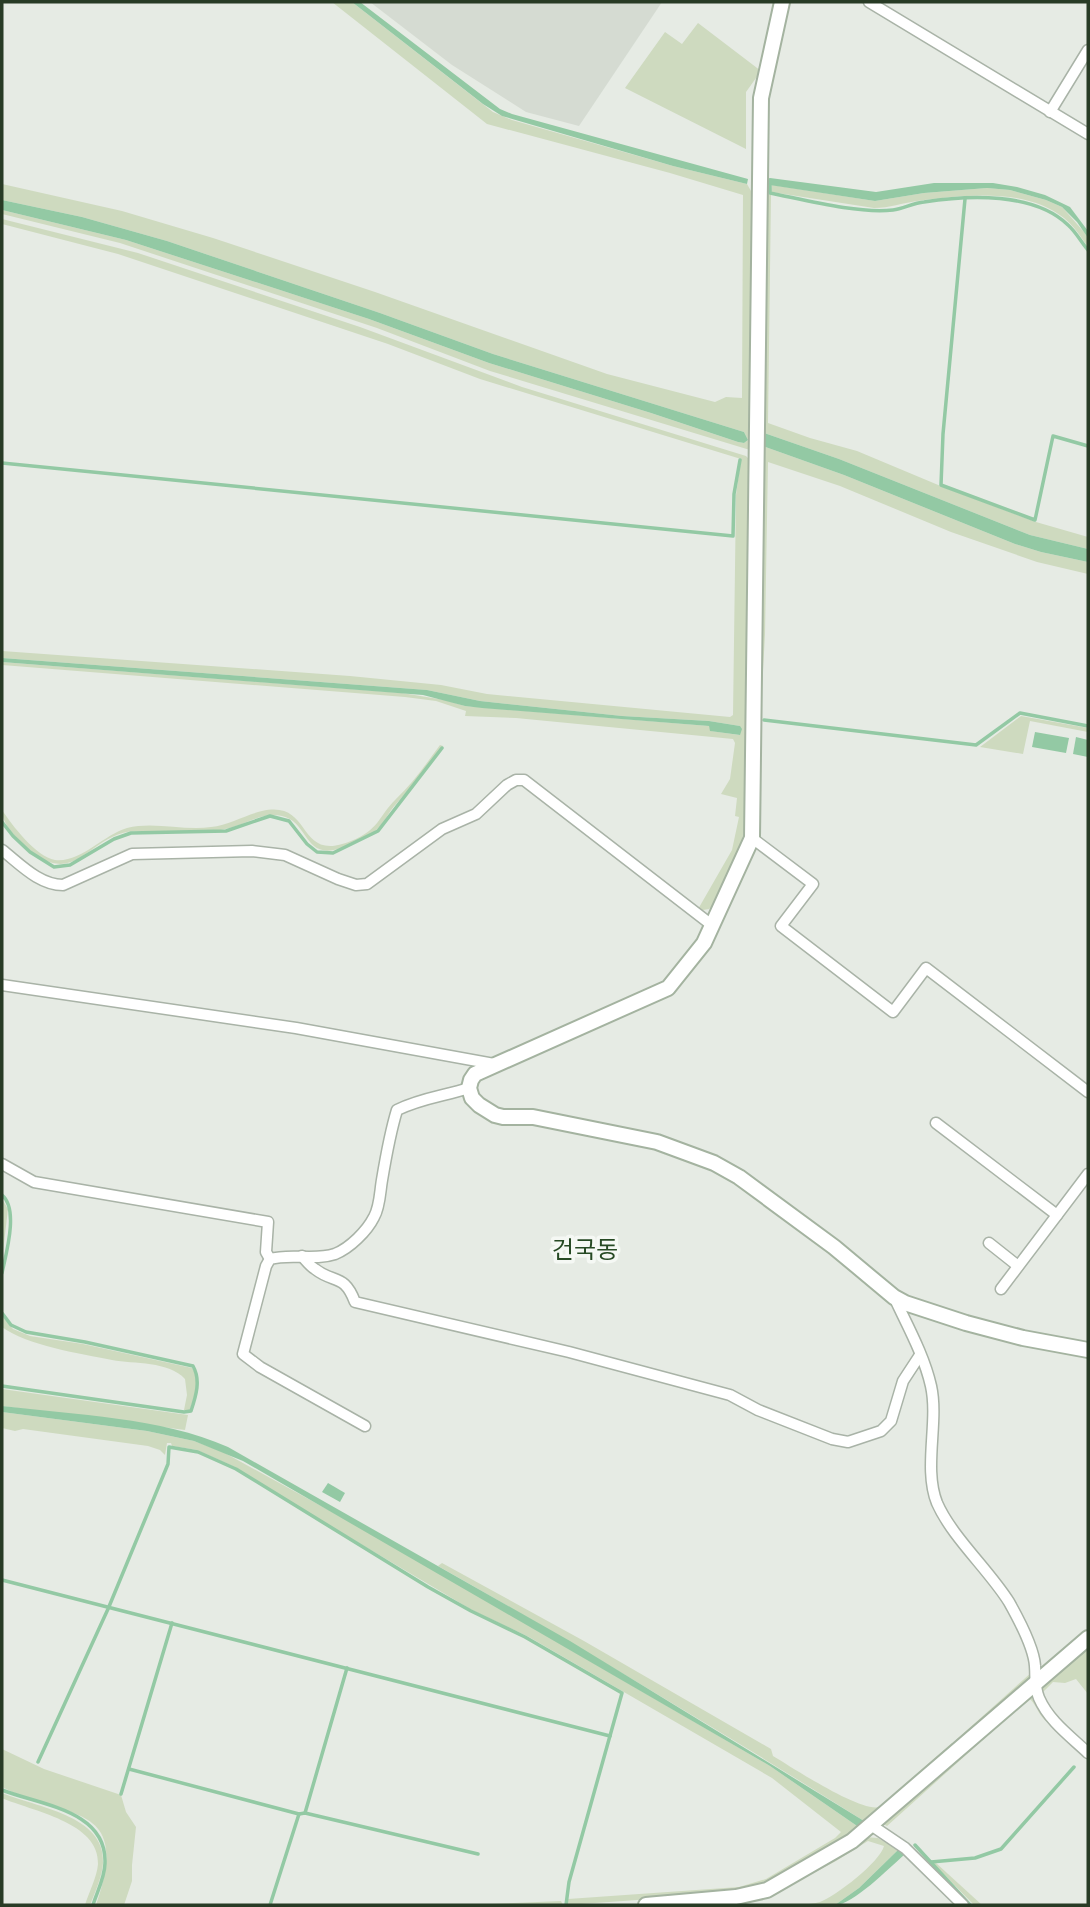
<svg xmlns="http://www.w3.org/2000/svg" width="1090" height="1907" font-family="'Source Sans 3','Noto Sans KR',sans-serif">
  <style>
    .built { fill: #d5dbd2 }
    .green { fill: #cedabf }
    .water { fill: #93c9a4 }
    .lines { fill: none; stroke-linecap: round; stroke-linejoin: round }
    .stream { stroke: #93c9a4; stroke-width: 3.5 }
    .street-casing { stroke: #a9b3a7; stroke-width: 13 }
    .secondary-casing { stroke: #a4b3a0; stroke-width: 18 }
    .street { stroke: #fff; stroke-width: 10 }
    .secondary { stroke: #fff; stroke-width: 14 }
    .labels { text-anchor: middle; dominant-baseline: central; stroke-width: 7; stroke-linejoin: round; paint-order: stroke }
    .quarter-label { font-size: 24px; fill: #274a24; stroke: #f5f8f4 }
  </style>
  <rect width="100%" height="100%" fill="#e6ebe4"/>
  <polygon class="built" points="370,2 662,2 579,126 526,112 452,65"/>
  <g class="green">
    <polygon points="332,2 352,2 493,112 512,120 673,166 747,184 751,191 750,429 748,440 750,450 490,371 377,328 120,243 2,214 2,210 126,240 369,319 489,363 651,413 738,442 744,443 748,440 744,432 493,354 380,313 167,241 82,217 2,200 2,184 122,211 213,238 375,292 607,374 715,402 726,397 742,398 743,195 670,173 487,124"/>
    <polygon points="698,23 761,71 746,92 746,149 625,88 665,32 682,44"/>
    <polygon points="763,184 769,185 768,194 771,195 768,423 810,438 857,451 943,487 1036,522 1088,537 1088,549 1030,535 839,459 761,432"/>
    <path d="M772 185 875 201 924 193 987 188 1010 190 1046 200 1062 207 1084 232 1088 238V247C1081 237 1074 226 1064 218 1025 187 963 195 917 201 902 203 890 208 874 208L771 192Z"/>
    <polygon points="2,219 138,253 360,327 522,387 746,456 749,459 744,830 739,857 714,905 709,909 697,911 732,850 739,817 735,816 737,798 721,794 730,779 735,743 733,739 516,718 465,716 466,711 436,701 405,697 2,665 2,662 402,693 445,700 465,706 709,726 711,731 739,735 740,726 709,721 622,716 480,701 427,690 2,658 2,651 350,676 441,685 487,694 730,717 733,715 736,495 741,459 480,379 388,344 118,254 2,224"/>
    <polygon points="760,445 844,475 1015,544 1041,552 1088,562 1088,574 1037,562 951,532 840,486 768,462 765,634 760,726"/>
    <polygon points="1021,716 1088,728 1088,732 1030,721 1023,754 980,747"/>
    <path d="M440 745 443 746C428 765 413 785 397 803 388 812 384 825 374 832 365 839 352 845 341 848 304 861 309 822 282 816 265 812 252 821 236 826 205 837 169 830 136 831 85 833 76 897 20 841 11 832 2 822 2 810 12 825 36 857 55 860 81 863 103 835 127 828 154 821 184 831 211 827 229 825 245 815 262 811 314 799 295 864 351 841 379 830 378 817 396 799 413 783 426 764 440 745Z"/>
    <polygon points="2,1199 8,1209 2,1260"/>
    <path d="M2 1316 13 1329 30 1336 83 1344 192 1368C201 1380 194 1397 190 1410H184L187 1395 185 1379C169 1361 134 1364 112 1360 81 1354 26 1345 2 1327Z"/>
    <polygon points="2,1389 188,1415 185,1430 2,1406"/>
    <path d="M2 1412 147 1431 194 1441 223 1452 372 1534 770 1766 860 1828 864 1821C724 1733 582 1648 438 1566L442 1563 584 1641 771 1749 773 1756C793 1768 860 1812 879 1807L952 1743 955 1748 864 1826 766 1884 721 1894 567 1905 568 1899 739 1887 766 1879 835 1838 841 1832 772 1778 529 1637 472 1610 300 1508 235 1467 197 1450 172 1446 171 1443H167L165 1455 160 1450 148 1446 23 1429 15 1431 2 1428Z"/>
    <polygon points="1088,1641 1088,1694 1076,1679 1065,1683 1053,1682 1041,1694 1039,1683"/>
    <polygon points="1032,1672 1032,1678 961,1740 956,1740"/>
    <path d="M1031 1695 1047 1722C1039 1716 1037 1706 1030 1699L1026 1701 887 1826 883 1824Z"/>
    <path d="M2 1749 44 1769 121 1795 126 1812 136 1827 132 1865V1881L124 1905H96C132 1801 69 1821 2 1787Z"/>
    <path d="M2 1793C35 1807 106 1815 103 1863 102 1877 95 1892 90 1905H85C89 1892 97 1877 98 1864 100 1822 31 1811 2 1798Z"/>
    <path d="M865 1837 878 1838 898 1850 859 1888 835 1905H797C805 1904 813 1904 820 1902 836 1896 880 1862 884 1846L868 1841 836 1861 767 1898 761 1896C734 1907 703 1905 674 1905L732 1901Z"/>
    <polygon points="933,1863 936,1863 982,1905 974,1905"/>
    <polygon points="561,1901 563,1905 468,1905"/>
  </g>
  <g class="water">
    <polygon points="352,2 360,2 500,109 512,114 748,179 747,184 673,166 502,116 483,104"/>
    <polygon points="770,178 876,192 934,183 993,183 1017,187 1045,195 1070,207 1088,231 1088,238 1077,222 1062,207 1046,200 1010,190 987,188 924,193 875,201 763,184 763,180"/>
    <polygon points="2,200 82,217 167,241 380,313 493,354 744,432 748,440 744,443 738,442 651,413 489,363 369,319 126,240 2,210"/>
    <polygon points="761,432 839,459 1030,535 1088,549 1088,562 1041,552 1015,544 844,475 760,445"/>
    <polygon points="2,658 427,690 480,701 622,716 709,721 740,726 742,729 740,735 710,731 709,726 482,708 465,706 423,695 2,662"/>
    <polygon points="1035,732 1069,738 1066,753 1032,747"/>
    <polygon points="1076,737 1088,740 1088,757 1073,754"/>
    <path d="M2 1406C76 1415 160 1417 228 1447L570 1641 864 1821V1826L860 1828 770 1766 243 1461 194 1441 147 1431 2 1412Z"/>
    <polygon points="328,1483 345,1493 340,1502 322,1492"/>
    <path d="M898 1850 904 1855C889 1868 853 1905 835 1905L859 1888Z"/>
  </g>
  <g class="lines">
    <g class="stream">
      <path d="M770 185V193C805 200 858 214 893 210 903 209 913 203 924 202 968 195 1034 192 1068 225 1076 232 1081 242 1088 250"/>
      <polyline points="965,199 943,434 941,485 1035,520 1053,436 1088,446"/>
      <polyline points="2,463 733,536 734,494 740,460"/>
      <polyline points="764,720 976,745 1020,713 1088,726"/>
      <polyline points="2,822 13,836 30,852 54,867 70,865 114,839 131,833 226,831 270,816 289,821 307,844 317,852 333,853 378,831 442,748"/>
      <path d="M2 1195C19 1209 6 1254 2 1273"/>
      <path d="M2 1313 11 1325 26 1332 85 1342 193 1366C201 1380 196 1396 191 1411L184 1412 2 1386"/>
      <polyline points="2,1580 610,1736"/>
      <polyline points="38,1762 108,1609 168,1464 169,1447 198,1452 236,1469 428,1587 471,1611 525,1637 622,1693 569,1882 566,1905"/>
      <polyline points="129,1769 299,1814 305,1813 478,1854"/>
      <path d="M2 1790C40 1805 107 1810 105 1863 105 1877 97 1892 93 1905"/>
      <polyline points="121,1794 172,1623"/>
      <polyline points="305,1813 347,1668"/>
      <polyline points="915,1845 970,1905"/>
      <polyline points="931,1862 975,1858 1001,1849 1074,1767"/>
      <polyline points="270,1905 299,1814"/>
    </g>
    <g class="street-casing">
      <g id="street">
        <polyline points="869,2 1088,134"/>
        <polyline points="1050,112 1088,50"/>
        <polyline points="752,838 813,884 781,926 893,1012 926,968 1088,1092"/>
        <path d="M2 850C20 864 39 885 63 885L132 854 252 851 285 855 338 879 356 885 367 884 442 829 476 814 507 785 516 780H524L713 926"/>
        <polyline points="2,985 296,1028 494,1064"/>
        <polyline points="936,1123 1057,1215"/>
        <polyline points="2,1164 34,1182 268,1222 266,1252 270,1259"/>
        <polyline points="989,1243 1018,1266"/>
        <path d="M302 1256C306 1261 310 1266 315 1269 334 1284 344 1273 355 1302L569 1352 730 1395 758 1410 832 1439 848 1442 881 1431 891 1421 903 1381 920 1355"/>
        <polyline points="1001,1289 1088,1174"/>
        <path d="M894 1297C907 1325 924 1355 931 1386 939 1422 923 1468 937 1503 952 1537 989 1570 1009 1602 1018 1618 1034 1649 1035 1666 1036 1678 1034 1686 1039 1698 1049 1721 1070 1736 1088 1753"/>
        <path d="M365 1426 260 1367 243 1354 266 1266 270 1259C291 1253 314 1261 335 1254 350 1248 367 1231 374 1217 380 1207 380 1191 382 1180 386 1156 390 1133 397 1110 421 1098 444 1096 469 1088"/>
        <polyline points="871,1825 905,1848 963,1905"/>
      </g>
    </g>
    <g class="secondary-casing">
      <g id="secondary">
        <polyline points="782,2 761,98 752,838 704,943 668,988 475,1074 471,1080 469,1088 472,1098 479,1105 495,1115 503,1117 533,1117 657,1142 714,1163 739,1177 834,1247 894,1297 905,1303 966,1323 1023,1338 1088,1350"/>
        <polyline points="646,1905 736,1897 767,1890 852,1841 1088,1638"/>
      </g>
    </g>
    <use href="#street" class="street"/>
    <use href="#secondary" class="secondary"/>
  </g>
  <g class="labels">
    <g class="quarter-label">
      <text x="585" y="1250">건국동</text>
    </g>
  </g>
  <rect width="1090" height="1907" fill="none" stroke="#283b25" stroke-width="7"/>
</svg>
